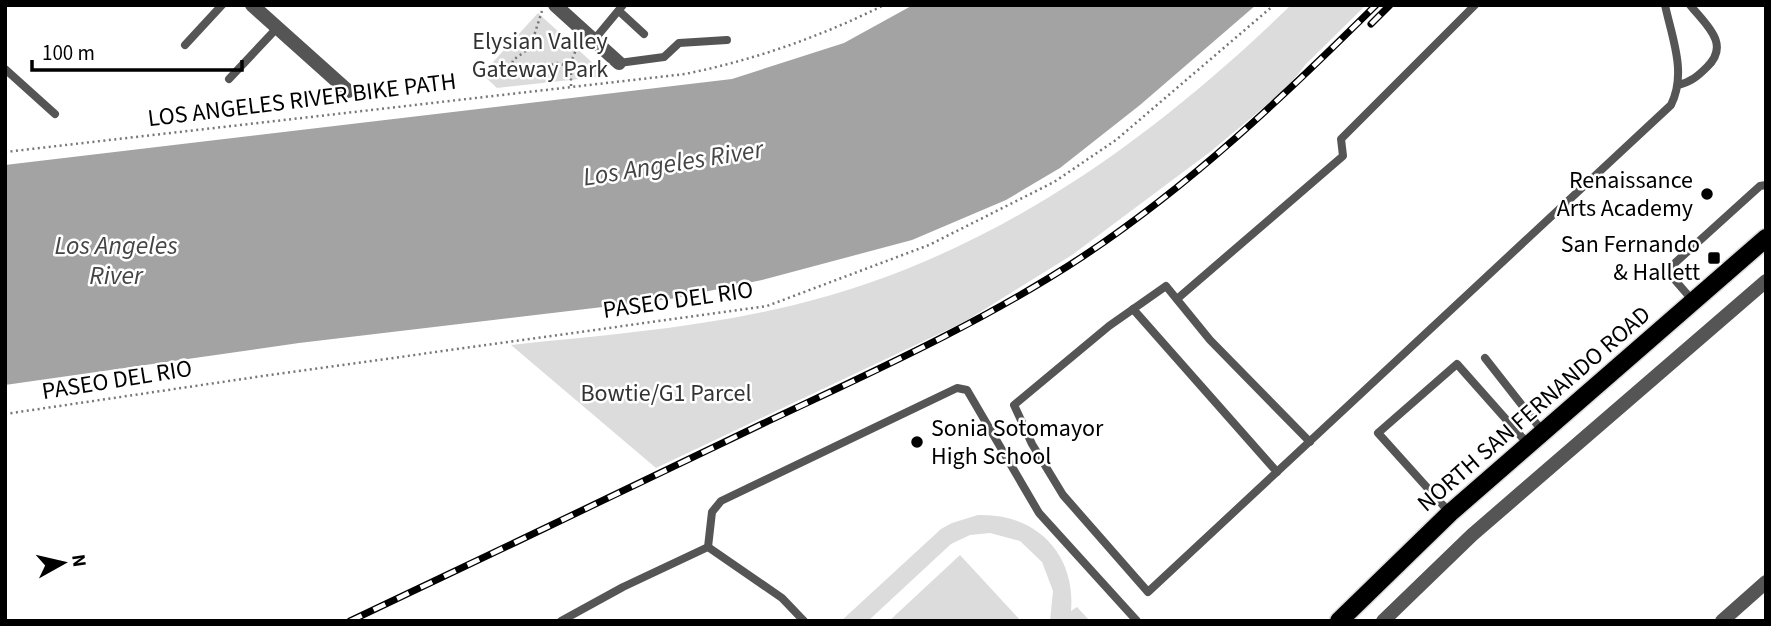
<svg xmlns="http://www.w3.org/2000/svg" width="1771" height="626" font-family="'Source Sans 3',sans-serif">
  <style>
    .green { fill: #dcdcdc }
    .water { fill: #a3a3a3 }
    .lines { fill: none; stroke-linecap: round; stroke-linejoin: round }
    .primary-casing { stroke: #dbdbdb; stroke-width: 21 }
    .path { stroke: #777; stroke-width: 2.5; stroke-dasharray: 2 3.5; stroke-linecap: butt }
    .service { stroke: #555; stroke-width: 8 }
    .minor { stroke: #555; stroke-width: 14 }
    .primary { stroke: #000; stroke-width: 18 }
    .rail-casing { stroke: #000; stroke-width: 7 }
    .rail { stroke: #fff; stroke-width: 4.5; stroke-dasharray: 13; stroke-linecap: butt }
    .poi-dot { fill: #000; stroke: #fff; stroke-width: 2.5 }
    .labels { text-anchor: middle; dominant-baseline: central; stroke-width: 5; stroke-linejoin: round; paint-order: stroke }
    .park-label { font-size: 24px; fill: #333; stroke: #fff }
    .street-label { font-size: 24px; fill: #000; stroke: #fff }
    .poi-label { font-size: 24px; fill: #000; stroke: #fff; text-anchor: end }
    .water-label { font-size: 26px; font-style: italic; fill: #444; stroke: #fff }
  </style>
  <rect width="100%" height="100%" fill="#fff"/>
  <g class="green">
    <path d="M1291 5H1366L1306 64 1287 88 1210 152 1072 255 964 322 656 468 511 345C606 335 701 328 794 305 988 258 1150 142 1291 5Z"/>
    <polygon points="538,13 607,76 497,88 482,74"/>
    <path d="M978 515C1035 513 1076 553 1071 611L1077 607 1089 620 1050 621 1053 591 1042 562 1020 541 990 533 970 535 951 544 868 621H841L941 529 952 523Z"/>
    <polygon points="960,555 1021,621 889,621"/>
  </g>
  <polygon class="water" points="913,5 1256,5 1140,105 1060,168 1006,200 912,240 762,280 670,299 299,343 5,385 5,165 732,79 844,43"/>
  <g class="lines">
    <g class="primary-casing">
      <polyline id="primary" points="1339,621 1450,513 1766,238"/>
    </g>
    <g class="path">
      <polyline points="542,11 530,48 513,60 512,65 515,72 527,73 557,63 569,66 571,62"/>
      <polyline points="571,86 571,62 578,45"/>
      <path d="M5 152 685 74C754 60 820 37 884 5"/>
      <polyline points="5,414 256,377 767,306 929,245 1054,182 1116,140 1274,5"/>
    </g>
    <g class="service">
      <polyline points="619,11 644,34"/>
      <polyline points="594,40 623,5"/>
      <polyline points="185,45 222,5"/>
      <polyline points="619,63 664,57 679,43 727,40"/>
      <polyline points="5,69 55,114"/>
      <polyline points="229,79 277,28"/>
      <path d="M1678 85C1691 82 1698 76 1707 67 1731 44 1706 25 1690 5"/>
      <polyline points="1177,299 1343,156 1341,139 1475,5"/>
      <polyline points="1694,302 1674,279 1672,268 1676,262 1750,195 1760,186 1766,185"/>
      <polyline points="1133,309 1277,472"/>
      <polyline points="1485,358 1543,432"/>
      <path d="M1310 442 1210 340 1166 286 1109 326 1014 405 1032 444 1063 495 1148 592 1671 105C1687 73 1672 38 1665 5"/>
      <polyline points="1450,513 1378,433 1457,364 1528,444"/>
      <polyline points="708,547 712,512 721,501 957,388 967,390 1039,513 1137,621"/>
      <polyline points="561,621 623,587 708,547 782,598 804,621"/>
    </g>
    <g class="minor">
      <polyline points="252,5 348,91"/>
      <polyline points="555,5 619,63"/>
      <polyline points="1383,621 1472,535 1766,281"/>
      <polyline points="1722,621 1766,582"/>
    </g>
    <use href="#primary" class="primary"/>
    <g class="rail-casing">
      <g id="rail">
        <polyline points="1371,24 1390,5"/>
        <path d="M350 621C487 556 623 491 760 425 870 373 980 324 1082 257 1191 185 1284 96 1376 5"/>
      </g>
    </g>
    <use href="#rail" class="rail"/>
  </g>
  <g class="poi-dot">
    <circle cx="1707" cy="194" r="7"/>
    <rect x="1707" y="251" width="14" height="14" rx="3.5"/>
    <circle cx="917" cy="442" r="7"/>
  </g>
  <g class="labels">
    <g class="park-label">
      <text x="540" y="41">Elysian Valley<tspan x="540" dy="28">Gateway Park</tspan></text>
      <text x="666" y="393">Bowtie/G1 Parcel</text>
    </g>
    <g class="street-label">
      <text transform="translate(302 100) rotate(-7)">LOS ANGELES RIVER BIKE PATH</text>
      <text transform="translate(678 300) rotate(-8)">PASEO DEL RIO</text>
      <text transform="translate(117 380) rotate(-9)">PASEO DEL RIO</text>
      <text transform="translate(1534 409) rotate(-41)">NORTH SAN FERNANDO ROAD</text>
    </g>
    <g class="poi-label">
      <text x="1693" y="180">Renaissance<tspan x="1693" dy="28">Arts Academy</tspan></text>
      <text x="1700" y="244">San Fernando<tspan x="1700" dy="28">&amp; Hallett</tspan></text>
      <text x="931" y="428" text-anchor="start">Sonia Sotomayor<tspan x="931" dy="28">High School</tspan></text>
    </g>
    <g class="water-label">
      <text transform="translate(673 163) rotate(-9)">Los Angeles River</text>
      <text x="116" y="245">Los Angeles<tspan x="116" dy="30">River</tspan></text>
    </g>
  </g>
  <rect width="1771" height="626" fill="none" stroke="#000000" stroke-width="14"/>
  <g transform="translate(63 563) rotate(82)" stroke="#ffffff" stroke-width="5" paint-order="stroke">
  <path d="M0-5L12 26L0 18L-12 26Z" fill="#000000"/>
  <text y="-10" font-size="19" font-weight="bold" text-anchor="middle" fill="#000000">N</text>
  </g>
  <path d="M32 60v10h210v-10" fill="none" stroke="#000000" stroke-width="3.5"/>
  <text x="42" y="60" font-size="21" fill="#000000" stroke="#ffffff" stroke-width="5" paint-order="stroke">100 m</text>
</svg>
